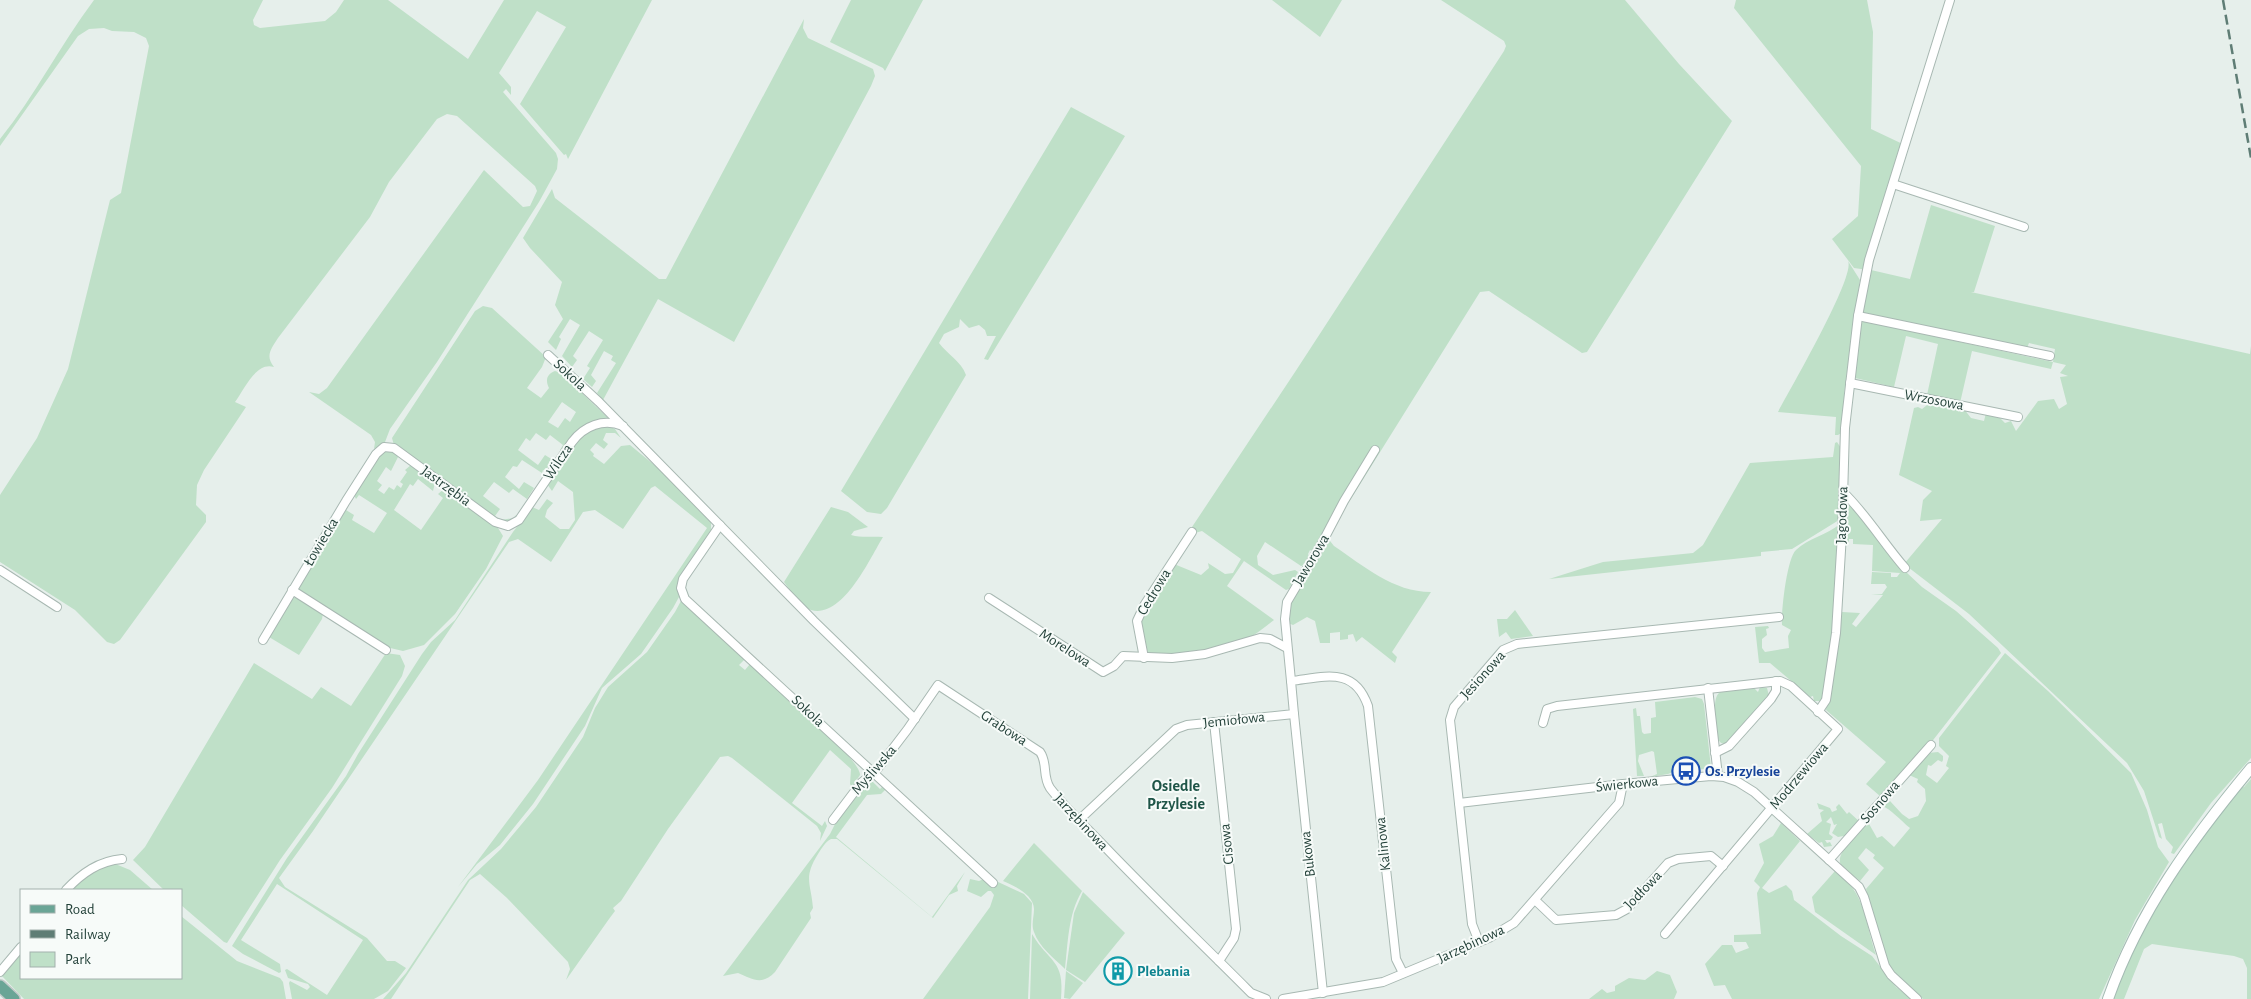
<svg xmlns="http://www.w3.org/2000/svg" width="2251" height="999" font-family="'Alegreya Sans',sans-serif">
  <style>
    .green { fill: #bfe0c8; fill-rule: evenodd }
    .lines { fill: none; stroke-linecap: round; stroke-linejoin: round }
    .street-casing { stroke: #a8b8b2; stroke-width: 10 }
    .secondary-casing { stroke: #a4bbb3; stroke-width: 12 }
    .primary-casing { stroke: #c2cac8; stroke-width: 14 }
    .street { stroke: #fff; stroke-width: 8 }
    .secondary { stroke: #fff; stroke-width: 10 }
    .primary { stroke: #6aa596; stroke-width: 11 }
    .rail { stroke: #5f7d75; stroke-width: 2.5; stroke-dasharray: 10 5; stroke-linecap: butt }
    .labels { text-anchor: middle; dominant-baseline: central; stroke-width: 4; stroke-linejoin: round; paint-order: stroke }
    .street-label { font-size: 15px; fill: #24423a; stroke: #f7fbf9 }
    .transit-label { font-size: 15px; font-weight: bold; fill: #164399; stroke: #f7fbf9; text-anchor: start }
    .culture-label { font-size: 15px; font-weight: bold; fill: #0d838f; stroke: #f7fbf9; text-anchor: start }
    .neighbourhood-label { font-size: 16px; font-weight: bold; fill: #1f5548; stroke: #f7fbf9 }
  </style>
  <rect width="100%" height="100%" fill="#e6efeb"/>
  <g class="green">
    <path d="M94 0H263L253 20 254 25 260 28 325 21 336 12 344 0H388L468 59 504 0H652L568 159 566 154 564 155 520 104 566 27 537 11 499 73 511 87V95L506 89 503 92 556 153 558 159 557 169 539 202 437 362 390 429 385 442 374 449 375 442 371 435 309 392 319 394 327 388 484 170 523 207 530 206 537 191 535 186 457 116 447 114 437 119 389 182 370 217 278 338C271 349 265 356 274 367 256 361 244 390 235 402L246 407 204 470 197 485 196 505 206 515V522L120 640 114 644 107 642 75 610 0 562V495L37 438 68 369 110 200 121 193 149 46 146 38 134 32 112 31 104 28 89 29 78 36 0 146V139C35 96 60 45 94 0Z"/>
    <polygon points="851,0 923,0 885,71 883,68 830,42"/>
    <polygon points="1272,0 1342,0 1320,37"/>
    <path d="M1441 0H1625L1679 64 1732 121 1587 352 1582 353 1489 291 1480 292 1337 521 1314 552 1310 550 1308 554 1310 558 1305 565 1301 566 1265 542 1257 556 1258 565 1273 575 1295 570 1298 572 1289 589 1286 590 1244 561 1227 586 1274 620C1266 626 1257 634 1248 638 1227 647 1169 660 1148 654L1141 620 1144 612 1174 564 1201 575 1209 568 1208 563 1225 574 1233 573 1241 559 1202 531 1195 533 1190 530 1297 369 1504 51 1506 46 1504 41Z"/>
    <polygon points="1736,0 1867,0 1873,32 1871,129 1909,147 1868,270 1854,268 1832,239 1858,216 1861,166 1734,8"/>
    <polygon points="804,19 803,28 808,38 873,69 875,76 871,86 734,342 658,299 603,400 597,393 616,363 611,360 613,356 604,351 591,375 596,381 592,387 583,379 590,368 587,366 603,340 589,331 573,356 577,360 572,367 562,356 580,325 570,319 559,337 561,339 556,350 548,342 563,319 555,305 562,282 530,248 523,238 552,189 555,198 659,279 666,279"/>
    <path d="M1071 107 1125 136 988 360 984 359 996 336H987L985 330 979 325 969 328 960 319 959 327 944 334 939 343C948 355 961 361 966 375L887 508 881 514 867 512 841 491Z"/>
    <polygon points="1931,205 1995,226 1974,292 1971,292 2250,354 2251,346 2251,758 2211,803 2174,854 2171,853 2173,847 2166,839 2162,823 2158,824 2162,839 2159,837 2144,791 2127,763 1969,614 1904,564 1942,519 1920,521 1923,500 1932,491 1899,475 1914,408 1918,407 1922,409 1931,402 1964,409 1971,418 1984,421 1986,413 1998,416 2005,423 2011,421 2016,431 2038,401 2054,399 2059,409 2067,404 2060,377 2068,376 2060,373 2066,365 2053,362 2051,369 1972,351 1960,403 1927,395 1938,344 1906,336 1894,387 1855,378 1860,324 1864,321 2053,362 2055,349 2029,343 2027,348 1864,313 1863,310 1871,270 1910,279"/>
    <path d="M1848 261 1860 280 1845 386 1841 433 1838 435H1835L1836 417 1778 412C1789 391 1856 276 1848 261Z"/>
    <path d="M483 306 492 308 546 357 542 367 527 388 541 398 549 388C545 380 547 374 555 371L561 373 610 420H603L562 450H560L563 445 550 435 546 440 536 433 530 441 526 438 518 450 538 465 545 455 553 460 545 471 543 470 542 473 522 460 517 467 513 466 505 477 519 489 524 482 534 488 527 499 513 489 509 493 494 482 483 496 500 509 495 516 501 520 514 518 516 515 519 517 512 522 501 523 394 445 392 438 475 311ZM562 402 576 412 570 422 565 418 558 428 548 422Z"/>
    <path d="M608 426 615 429 621 438 615 433H606L603 440 608 444 604 449 596 443 590 450 594 454 593 456 604 464 621 446 630 445 664 473 711 521V531L680 578 678 585 679 597 673 608 641 654 602 688 585 726 533 804 500 845 477 864 458 887 538 780 707 528 655 486 651 488 623 529 595 510 583 512 551 562 518 539 509 542 313 831 279 878 285 887 367 938 387 961H395L406 968 388 991 374 999H292L289 983 290 981 307 990 310 987 308 984 288 978 285 970 287 969 327 995 363 940 277 884 241 940 280 964 281 972 279 973 243 954 232 946 287 858 346 776 358 754 422 654 431 642 455 620 513 532 532 507 539 510 547 499 553 503 547 510 545 517 560 529H569L575 520 573 492 558 481 552 491 547 484C563 460 576 429 608 426Z"/>
    <polygon points="1837,442 1841,448 1839,520 1792,549 1761,552 1761,556 1549,579 1603,562 1693,553 1703,545 1750,463 1833,457 1835,443"/>
    <polygon points="386,450 393,451 398,457 391,471 386,467 377,481 382,485 378,490 384,494 389,487 394,490 397,485 401,488 403,484 400,482 407,472 405,470 411,465 435,483 433,491 418,479 413,486 410,484 394,510 421,530 443,498 438,494 444,489 498,528 503,536 486,569 455,614 424,645 403,651 386,647 297,588 346,510 354,515 352,520 374,533 387,513 359,495 356,499 354,495 380,453"/>
    <polygon points="1850,504 1906,572 1922,587 1956,611 1998,648 2001,653 1930,744 1880,796 1866,784 1886,762 1826,710 1842,612 1860,613 1852,624 1856,627 1883,595 1871,594 1882,594 1887,587 1885,584 1871,584 1872,572 1891,573 1891,577 1897,577 1900,573 1872,571 1873,545 1853,544 1853,539 1849,539 1849,544 1845,542 1846,507"/>
    <path d="M831 507 848 512 868 527 854 531 851 535C862 538 871 536 883 537 870 558 843 619 811 610 801 607 791 591 784 582Z"/>
    <path d="M1840 524 1833 630 1823 697 1821 701H1814L1813 696 1810 697 1770 663H1759L1755 627 1768 626 1769 628 1766 629 1767 635 1762 639V648L1765 652 1789 648 1788 636 1791 630 1782 625C1781 611 1787 558 1796 550 1808 538 1827 535 1840 524Z"/>
    <path d="M1330 535V541L1334 546C1364 566 1393 592 1431 592L1392 652 1397 657 1395 663 1362 637 1356 642 1353 634 1348 635V639L1340 640V632L1330 633V643H1320L1315 621 1307 617 1293 625 1288 623C1289 591 1314 562 1330 535Z"/>
    <polygon points="296,597 323,613 322,619 299,655 269,637 290,600"/>
    <path d="M682 599 745 659 739 665 745 670 750 664C768 680 861 758 860 775L852 787 850 784 851 769 830 750 792 803 822 826 825 821 827 826 820 841 821 833 817 826 732 758 728 756 720 757 668 829 621 901 613 908 615 911 609 919 566 980 570 969 568 962 507 898 480 874 470 880 391 999H383L406 973 468 880 501 849 536 807 583 737 595 708 608 687 647 652 675 612Z"/>
    <polygon points="1515,610 1533,636 1511,639 1506,632 1499,637 1497,619 1507,619"/>
    <polygon points="386,653 400,655 405,666 402,676 332,788 280,860 227,943 224,942 181,905 181,890 164,890 133,860 145,847 254,663 312,699 321,687 351,706"/>
    <path d="M2005 653 2048 691 2131 773 2147 810 2158 847 2169 862 2135 920 2099 999H1923L1905 984 1891 969 1883 952 1866 889 1884 868 1873 858 1875 855 1866 848 1858 858 1869 870 1860 881C1854 876 1846 871 1841 865 1834 854 1860 830 1868 822L1877 838 1882 836 1894 847 1910 828C1900 820 1891 809 1882 806L1890 801 1902 814 1909 819 1918 816 1926 801 1925 789 1917 782 1918 779 1909 775 1928 753 1938 752 1943 756V760L1942 762 1938 760 1931 766 1928 765 1926 775 1937 783 1949 768 1946 766 1949 756 1939 746V738Z"/>
    <path d="M1753 687 1758 692 1760 687 1767 688 1769 696 1727 744 1721 743C1716 738 1716 728 1716 721 1712 684 1721 691 1753 687Z"/>
    <polygon points="1695,697 1702,699 1704,704 1711,768 1676,773 1673,772 1668,774 1650,777 1657,774 1654,752 1652,751 1639,755 1638,761 1644,776 1637,776 1633,709 1636,708 1637,716 1640,716 1642,732 1644,734 1651,733 1651,718 1656,717 1655,702"/>
    <polygon points="2251,779 2251,999 2247,999 2247,968 2243,959 2234,956 2152,944 2144,949 2124,999 2113,999 2134,947 2181,863 2239,788 2244,787"/>
    <path d="M869 782H873L880 789 883 786 886 789 881 794 867 795 836 837 932 917 965 872 957 886 958 891 949 895 933 918 837 839H831C825 842 822 848 818 854 803 878 811 883 813 908L810 913 811 918 775 972C762 986 752 979 738 973L723 976 830 834 837 820Z"/>
    <polygon points="1817,803 1830,808 1832,812 1837,810 1836,807 1839,804 1847,814 1849,812 1861,823 1849,835 1838,837 1832,833 1837,824 1834,825 1831,817 1826,822 1831,824 1829,834 1833,837 1831,840 1825,840 1827,843 1830,842 1832,846 1824,847 1822,842 1819,843 1807,834 1822,821 1820,813 1824,810 1819,809"/>
    <polygon points="1781,823 1800,841 1762,888 1769,893 1786,885 1792,891 1794,900 1841,936 1872,956 1896,987 1912,999 1732,999 1725,985 1714,986 1705,964 1722,945 1732,945 1736,953 1749,948 1746,942 1734,942 1734,935 1761,934 1757,893 1760,887 1754,881 1764,863 1759,844 1773,836"/>
    <path d="M1034 843 1082 891C1068 914 1068 943 1065 969 1054 958 1039 947 1034 932 1031 925 1034 917 1034 909 1034 895 1015 886 1003 881Z"/>
    <polygon points="113,863 130,870 153,890 71,890 99,867"/>
    <path d="M1835 871C1866 892 1865 923 1876 955L1815 912 1812 897Z"/>
    <polygon points="986,878 992,884 996,881 1024,894 1032,903 1028,999 923,999 990,907 994,895 991,891 988,891 981,897 967,891 970,879 979,881"/>
    <polygon points="1083,892 1125,933 1085,982 1066,970 1074,913"/>
    <polygon points="181,916 237,961 280,978 283,982 286,999 24,999 1,975 21,951 21,978 181,978"/>
    <path d="M1032 934C1049 963 1065 959 1061 999H1030Z"/>
    <polygon points="1066,971 1083,983 1070,999 1064,998"/>
    <polygon points="1657,971 1670,975 1677,992 1674,999 1589,999 1602,989 1607,993 1615,991 1615,986 1629,978 1645,980"/>
  </g>
  <g class="lines">
    <g class="street-casing">
      <g id="street">
        <polyline points="1893,184 2024,227"/>
        <polyline points="1858,316 2050,356"/>
        <polyline points="548,355 599,402 814,621 915,719"/>
        <polyline points="1850,383 2018,417"/>
        <path d="M1843 492C1867 515 1883 543 1905 568"/>
        <polyline points="720,525 683,579 681,588 685,599 993,883"/>
        <polyline points="0,570 57,607"/>
        <polyline points="292,590 386,650"/>
        <polyline points="989,598 1103,672 1114,666 1123,656 1172,658 1205,654 1260,638 1270,639 1287,648"/>
        <path d="M263 640 346 501 376 454 384 447 394 448 495 522 508 526 519 520 572 442C584 426 603 418 623 426"/>
        <polyline points="1144,658 1137,621 1145,604 1192,532"/>
        <polyline points="1291,681 1285,619 1287,602 1322,543 1344,501 1375,450"/>
        <polyline points="1708,688 1718,776"/>
        <polyline points="1818,712 1826,700 1836,633 1842,534 1845,428 1858,316 1869,260 1950,0"/>
        <polyline points="1294,714 1323,993"/>
        <polyline points="1214,722 1236,929 1234,938 1219,961"/>
        <polyline points="1543,723 1547,709 1557,706 1780,681 1791,686 1838,729 1665,934"/>
        <polyline points="1715,753 1729,746 1771,699 1776,691 1776,681"/>
        <polyline points="1459,803 1623,784 1711,776 1724,777 1738,782 1754,792 1859,887 1864,897 1885,966 1891,975 1917,999"/>
        <path d="M833 820 861 783 875 772 907 730 938 685 1040 752C1048 763 1042 776 1050 788 1066 809 1087 828 1105 847 1151 895 1199 941 1246 988L1251 993 1266 999"/>
        <path d="M1079 820 1176 729 1187 725 1294 714 1291 681C1325 677 1354 666 1368 706L1396 959 1403 973"/>
        <polyline points="1829,860 1931,745"/>
        <path d="M66 890C82 873 99 861 122 859"/>
        <polyline points="1535,900 1556,920 1616,915 1627,909 1668,863 1678,859 1711,856 1723,866"/>
        <polyline points="1479,942 1472,924 1450,720 1454,707 1503,650 1517,644 1779,617"/>
        <polyline points="0,972 21,947"/>
        <polyline points="1283,999 1383,982 1489,938 1514,923 1619,803 1623,784"/>
      </g>
    </g>
    <g class="secondary-casing">
      <path id="secondary" d="M2108 999C2139 911 2192 839 2251 768"/>
    </g>
    <g class="primary-casing">
      <polyline id="primary" points="0,986 14,999"/>
    </g>
    <use href="#street" class="street"/>
    <use href="#secondary" class="secondary"/>
    <use href="#primary" class="primary"/>
    <polyline class="rail" points="2223,0 2251,158"/>
  </g>
  <defs>
    <g id="bus-ring" transform="scale(1.4375)"><circle r="9.5" fill="#f7fbf9" stroke="#1a4fb4" stroke-width="1.5"/><path d="M-5-6H5V4H4V6H2V4H-2V6H-4V4H-5ZM-3.5-4V0h7V-4ZM-3.5 1.2v1.5H-2V1.2ZM2 1.2v1.5H3.5V1.2Z" fill="#1a4fb4"/></g>
    <g id="building-ring" transform="scale(1.4375)"><circle r="9.5" fill="#f7fbf9" stroke="#0f9aa8" stroke-width="1.5"/><path d="M-4-6H4V6H1V3H-1V6H-4ZM-2.5-4.3h1.7v1.8h-1.7ZM.8-4.3h1.7v1.8H.8ZM-2.5-1h1.7V.8h-1.7ZM.8-1h1.7V.8H.8Z" fill="#0f9aa8"/></g>
  </defs>
  <g fill-rule="evenodd">
    <use href="#bus-ring" x="1686" y="771"/>
    <use href="#building-ring" x="1118" y="971"/>
  </g>
  <g class="labels">
    <g class="street-label">
      <text transform="translate(570 375) rotate(43)">Sokola</text>
      <text transform="translate(1934 400) rotate(11)">Wrzosowa</text>
      <text transform="translate(558 462) rotate(-56)">Wilcza</text>
      <text transform="translate(446 486) rotate(36)">Jastrzębia</text>
      <text transform="translate(1842 515) rotate(-88)">Jagodowa</text>
      <text transform="translate(321 542) rotate(-59)">Łowiecka</text>
      <text transform="translate(1311 560) rotate(-59)">Jaworowa</text>
      <text transform="translate(1154 592) rotate(-59)">Cedrowa</text>
      <text transform="translate(1065 648) rotate(33)">Morelowa</text>
      <text transform="translate(1483 675) rotate(-48)">Jesionowa</text>
      <text transform="translate(808 711) rotate(43)">Sokola</text>
      <text transform="translate(1234 720) rotate(-6)">Jemiołowa</text>
      <text transform="translate(1004 728) rotate(33)">Grabowa</text>
      <text transform="translate(874 770) rotate(-49)">Myśliwska</text>
      <text transform="translate(1799 776) rotate(-50)">Modrzewiowa</text>
      <text transform="translate(1627 784) rotate(-6)">Świerkowa</text>
      <text transform="translate(1880 802) rotate(-49)">Sosnowa</text>
      <text transform="translate(1081 822) rotate(47)">Jarzębinowa</text>
      <text transform="translate(1227 844) rotate(-96)">Cisowa</text>
      <text transform="translate(1383 844) rotate(-96)">Kalinowa</text>
      <text transform="translate(1308 854) rotate(-96)">Bukowa</text>
      <text transform="translate(1643 890) rotate(-46)">Jodłowa</text>
      <text transform="translate(1471 944) rotate(-25)">Jarzębinowa</text>
    </g>
    <g class="transit-label">
      <text x="1705" y="771">Os. Przylesie</text>
    </g>
    <g class="culture-label">
      <text x="1137" y="971">Plebania</text>
    </g>
    <g class="neighbourhood-label">
      <text x="1176" y="786">Osiedle<tspan x="1176" dy="18">Przylesie</tspan></text>
    </g>
  </g>
  <rect x="20" y="889" width="162" height="90" fill="#f7fbf9" stroke="#a3b1ad"/>
  <rect x="30" y="905" width="25" height="8" fill="#6aa596" stroke="#a3b1ad"/>
  <text x="65" y="914" font-size="15" fill="#24423a">Road</text>
  <rect x="30" y="930" width="25" height="8" fill="#5f7d75" stroke="#a3b1ad"/>
  <text x="65" y="939" font-size="15" fill="#24423a">Railway</text>
  <rect x="30" y="952" width="25" height="15" fill="#bfe0c8" stroke="#a3b1ad"/>
  <text x="65" y="964" font-size="15" fill="#24423a">Park</text>
</svg>
